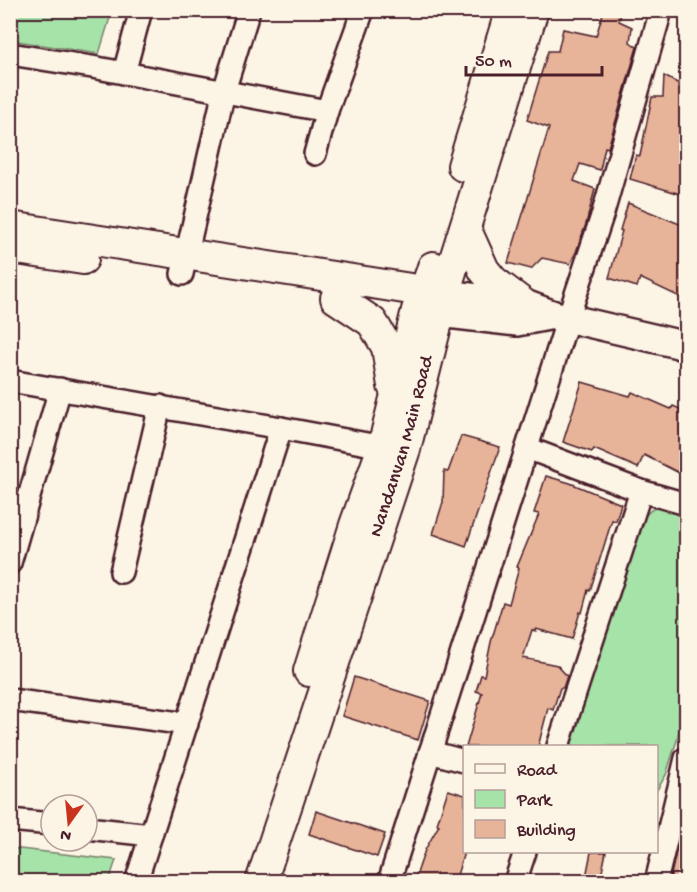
<svg xmlns="http://www.w3.org/2000/svg" width="697" height="892" font-family="'Gochi Hand',sans-serif">
  <style>
    .green { fill: #a6e3a9; stroke: #78816a; stroke-width: 1.5 }
    .building { fill: #e7b399; stroke: #4a1f2b; stroke-width: 1.5 }
    .lines { fill: none; stroke-linecap: round; stroke-linejoin: round }
    .minor-casing { stroke: #4a1f2b; stroke-width: 26 }
    .tertiary-casing { stroke: #4a1f2b; stroke-width: 32 }
    .secondary-casing { stroke: #4a1f2b; stroke-width: 34 }
    .minor { stroke: #fcf5e5; stroke-width: 21 }
    .tertiary { stroke: #fcf5e5; stroke-width: 27 }
    .secondary { stroke: #fcf5e5; stroke-width: 30 }
    .labels { text-anchor: middle; dominant-baseline: central; stroke-width: 4.5; stroke-linejoin: round; paint-order: stroke }
    .street-label { font-size: 20px; fill: #4a1f2b; stroke: #fcf5e5 }
  </style>
  <rect width="100%" height="100%" fill="#fcf5e5"/>
  <filter id="ink" filterUnits="userSpaceOnUse"><feTurbulence type="fractalNoise" baseFrequency=".0167" numOctaves="2"/><feDisplacementMap in="SourceGraphic" scale="12" xChannelSelector="R" yChannelSelector="G"/><feConvolveMatrix kernelMatrix="1 2 1 2 8 2 1 2 1" color-interpolation-filters="sRGB"/></filter>
  <g filter="url(#ink)">
    <g class="green">
      <polygon points="10,11 11,10 112,11 99,54 11,40"/>
      <polygon points="658,507 686,510 686,697 677,740 666,775 657,790 656,746 569,746 644,517 651,510"/>
      <polygon points="11,848 116,860 109,881 11,881"/>
    </g>
    <g class="building">
      <polygon points="604,10 622,10 619,21 632,27 630,42 637,47 608,148 605,147 600,170 580,164 574,181 595,189 586,224 576,252 570,264 542,258 531,269 508,263 549,128 527,120 548,51 558,51 563,29 596,36"/>
      <polygon points="664,76 687,88 687,196 630,179 636,155 640,156 652,97 663,97"/>
      <polygon points="628,203 687,227 687,286 682,298 640,278 637,287 609,278 622,231 620,230"/>
      <polygon points="582,382 630,396 632,392 671,409 673,406 687,412 687,477 644,455 638,468 594,449 592,452 563,442"/>
      <polygon points="461,436 500,447 466,546 433,534 443,502 444,471 448,472"/>
      <polygon points="546,476 570,483 621,504 616,521 612,520 590,591 588,590 582,613 580,612 572,639 536,629 536,631 532,630 523,658 557,665 567,676 563,688 560,688 553,710 548,708 538,747 466,747 482,693 476,691 481,675 484,676 491,642 503,602 509,604 519,568 517,567 539,514 534,513"/>
      <polygon points="354,677 430,701 418,740 342,716"/>
      <polygon points="448,790 465,795 465,849 455,882 414,882 425,850 439,825 437,824"/>
      <polygon points="316,811 385,834 377,857 309,834"/>
      <polygon points="678,843 687,845 687,882 670,879"/>
      <polygon points="591,852 606,852 600,882 585,882"/>
    </g>
    <g class="lines">
      <g class="minor-casing">
        <g id="minor">
          <polyline points="10,54 92,67 327,111"/>
          <polyline points="124,73 141,10"/>
          <polyline points="315,154 327,111 363,10"/>
          <polyline points="182,274 224,91 249,10"/>
          <polyline points="10,381 281,428 383,447"/>
          <polyline points="527,448 641,491"/>
          <polyline points="10,563 60,389"/>
          <polyline points="121,572 160,406"/>
          <polyline points="10,700 187,724"/>
          <polyline points="558,746 641,491 686,504"/>
          <polyline points="430,752 464,761"/>
          <polyline points="10,820 51,824"/>
          <polyline points="87,828 151,835"/>
          <polyline points="136,882 281,428"/>
          <polyline points="389,882 568,318 603,213 660,14 660,10"/>
          <polyline points="515,882 525,852"/>
          <polyline points="656,882 686,758"/>
        </g>
      </g>
      <g class="tertiary-casing">
        <g id="tertiary">
          <polyline points="444,294 522,303 554,315 678,344 686,348"/>
          <polyline points="439,313 517,322 554,315"/>
        </g>
      </g>
      <g class="secondary-casing">
        <g id="secondary">
          <polyline points="463,166 511,10"/>
          <polyline points="10,227 443,294"/>
          <polyline points="465,228 484,270 493,281 522,303"/>
          <polyline points="10,248 83,259"/>
          <polyline points="336,298 372,322 387,347 393,386"/>
          <polyline points="309,671 355,525 383,447 417,310 425,291 433,267"/>
          <path id="s1" d="M261 882 405 449 444 294 533 10"/>
        </g>
      </g>
      <use href="#minor" class="minor"/>
      <use href="#tertiary" class="tertiary"/>
      <use href="#secondary" class="secondary"/>
    </g>
  </g>
  <g class="labels">
    <g class="street-label">
      <text stroke="none"><textPath href="#s1" startOffset="458">Nandanvan Main Road</textPath></text>
    </g>
  </g>
  <rect width="697" height="892" fill="none" stroke="#fcf5e5" stroke-width="36"/>
  <rect x="18" y="18" width="661" height="856" fill="none" stroke="#4a1f2b" stroke-width="2" filter="url(#ink)"/>
  <rect x="463" y="745" width="195" height="108" fill="#fcf5e5" stroke="#b59f9b" stroke-width="1.5"/>
  <rect x="475" y="764" width="30" height="9" fill="#fcf5e5" stroke="#b59f9b" stroke-width="1.5"/>
  <text x="517" y="775" font-size="18" fill="#4a1f2b">Road</text>
  <rect x="475" y="790" width="30" height="18" fill="#a6e3a9" stroke="#b59f9b" stroke-width="1.5"/>
  <text x="517" y="805" font-size="18" fill="#4a1f2b">Park</text>
  <rect x="475" y="820" width="30" height="18" fill="#e7b399" stroke="#b59f9b" stroke-width="1.5"/>
  <text x="517" y="835" font-size="18" fill="#4a1f2b">Building</text>
  <g transform="translate(69 823) rotate(195)"><circle r="28" fill="#fcf5e5" stroke="#b59f9b" stroke-width="1.5"/>
  <path d="M0-4.5L10 22L0 15L-10 22Z" fill="#c8321e"/>
  <text y="-9" font-size="16" font-weight="bold" text-anchor="middle" fill="#4a1f2b">N</text>
  </g>
  <path d="M466 66v9h136v-9" fill="none" stroke="#4a1f2b" stroke-width="3"/>
  <text x="475" y="66" font-size="18" fill="#4a1f2b" stroke="#fcf5e5" stroke-width="4.5" paint-order="stroke">50 m</text>
</svg>
